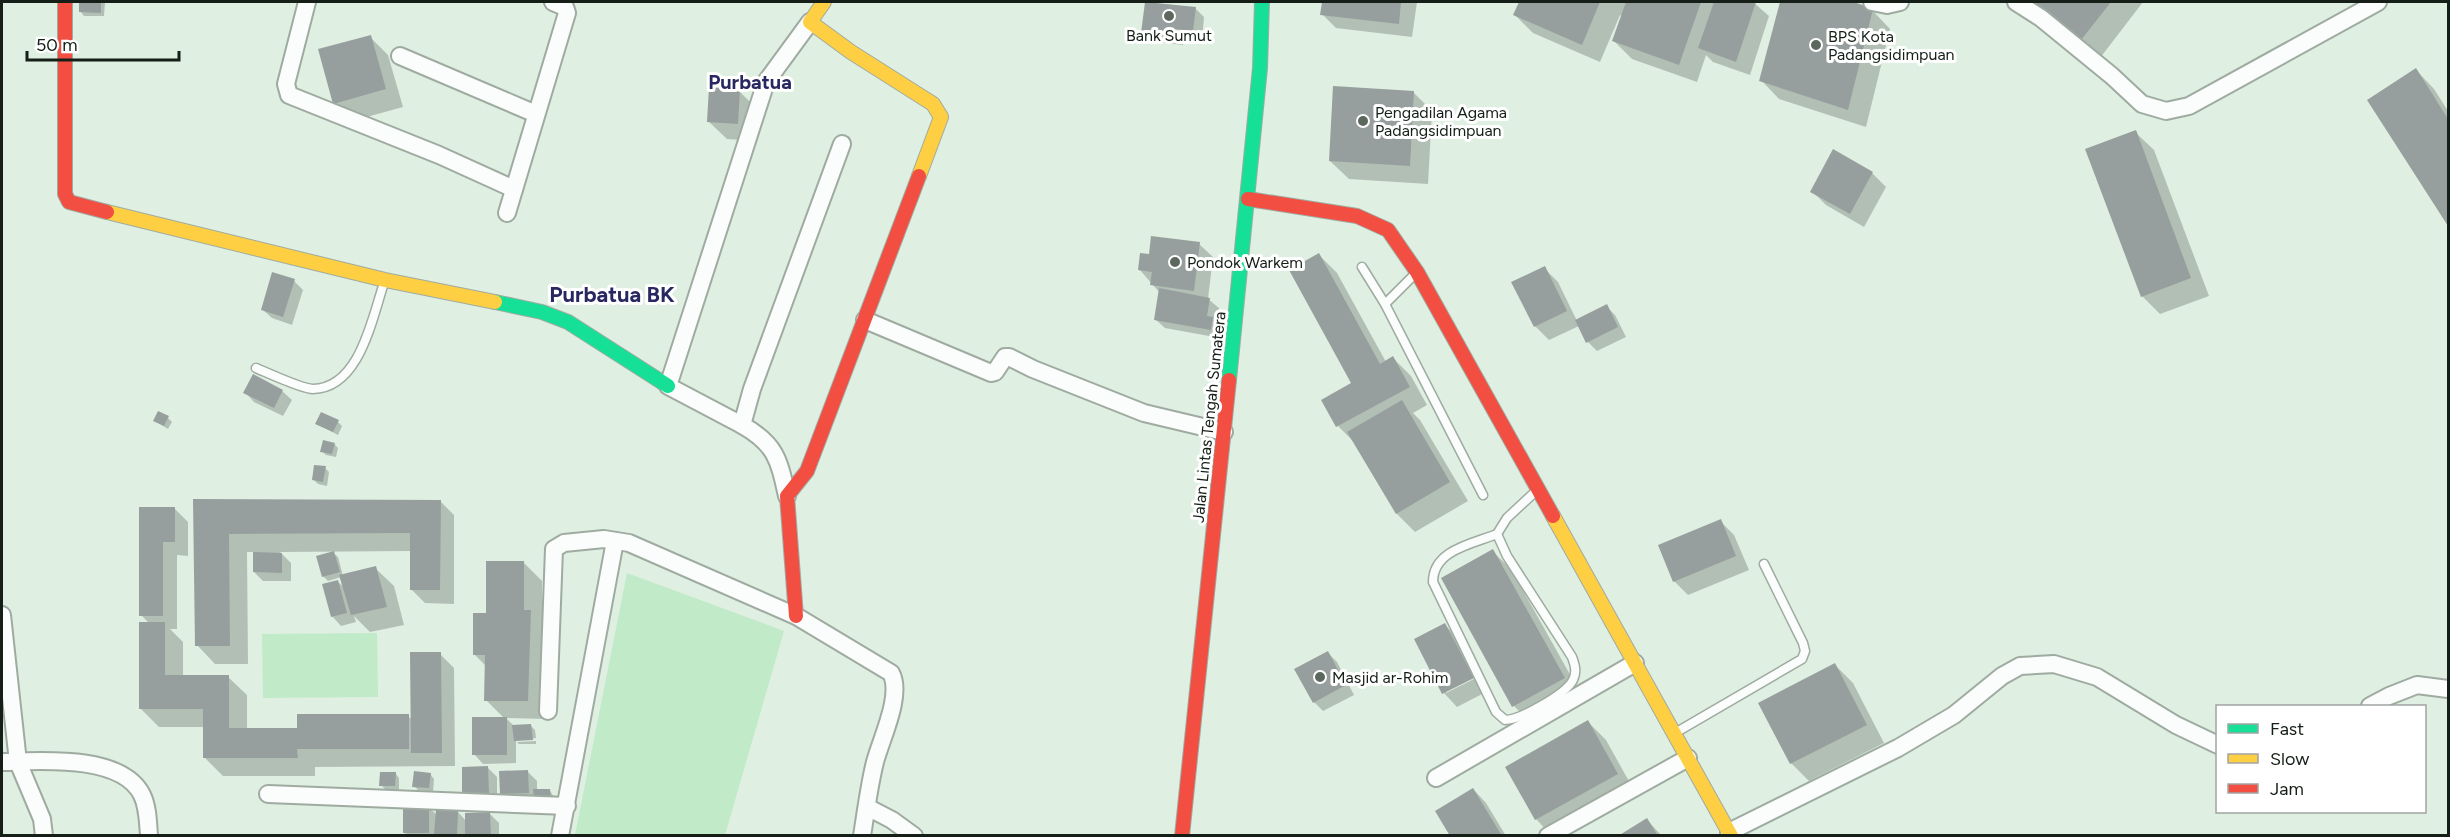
<svg xmlns="http://www.w3.org/2000/svg" width="2450" height="837" font-family="Figtree,sans-serif">
  <style>
    .green { fill: #c1eac9 }
    .shadow { fill: #0003 }
    .building { fill: #979f9e }
    .lines { fill: none; stroke-linecap: round; stroke-linejoin: round }
    .lane-casing { stroke: #9faba1; stroke-width: 11 }
    .street-casing { stroke: #9faba1; stroke-width: 20 }
    .fast-casing { stroke: #9faba1; stroke-width: 16 }
    .slow-casing { stroke: #9faba1; stroke-width: 16 }
    .jam-casing { stroke: #9faba1; stroke-width: 16 }
    .lane { stroke: #fafdfb; stroke-width: 8 }
    .street { stroke: #fafdfb; stroke-width: 16 }
    .fast { stroke: #16e098; stroke-width: 14 }
    .slow { stroke: #ffcf43; stroke-width: 14 }
    .jam { stroke: #f24e42; stroke-width: 14 }
    .poi-dot { fill: #5c685e; stroke: #fff; stroke-width: 2 }
    .labels { text-anchor: middle; dominant-baseline: central; stroke-width: 6; stroke-linejoin: round; paint-order: stroke }
    .poi-label { font-size: 16px; fill: #151f17; stroke: #fff; text-anchor: start }
    .street-label { font-size: 16px; fill: #151f17; stroke: #fff }
    .quarter-label { font-size: 20px; font-weight: bold; fill: #282761; stroke: #fff }
    .district-label { font-size: 22px; font-weight: bold; fill: #282761; stroke: #fff }
  </style>
  <rect width="100%" height="100%" fill="#dfefe2"/>
  <g class="green">
    <polygon points="627,573 784,631 725,835 575,835"/>
    <polygon points="377,633 378,697 263,698 262,634"/>
  </g>
  <g class="shadow">
    <polygon points="80,2 105,2 104,16 84,16 80,11"/>
    <polygon points="1147,2 1195,8 1204,17 1202,40 1184,37 1183,45 1152,41 1143,32"/>
    <polygon points="1323,2 1417,2 1412,37 1336,28 1322,14"/>
    <polygon points="1521,2 1753,2 1769,16 1750,75 1713,62 1706,55 1697,82 1632,59 1614,41 1623,16 1620,15 1600,62 1533,33 1515,15"/>
    <polygon points="1782,2 1850,2 1872,10 1890,29 1866,127 1779,99 1761,80"/>
    <polygon points="2027,2 2143,2 2100,58"/>
    <polygon points="370,37 388,55 403,107 352,121 334,103"/>
    <polygon points="2416,70 2434,89 2448,111 2448,223 2369,101"/>
    <polygon points="739,91 757,109 756,141 727,139 708,121"/>
    <polygon points="1413,92 1432,111 1428,184 1349,179 1330,161"/>
    <polygon points="2135,132 2154,150 2209,296 2160,314 2142,296"/>
    <polygon points="1872,173 1886,187 1864,227 1826,205 1812,191"/>
    <polygon points="1199,244 1213,257 1208,299 1219,308 1216,322 1222,327 1220,338 1165,328 1155,319 1160,293 1139,269 1150,256"/>
    <polygon points="1319,255 1337,273 1386,362 1393,358 1411,376 1427,405 1413,413 1420,420 1468,501 1415,532 1397,514 1356,444 1338,426 1353,384"/>
    <polygon points="1544,268 1558,282 1577,321 1606,306 1615,315 1626,337 1597,351 1588,342 1579,326 1549,340 1535,326"/>
    <polygon points="294,281 303,290 292,325 272,318 262,309"/>
    <polygon points="282,391 292,400 283,416 254,402 245,392"/>
    <polygon points="168,418 172,422 168,429 155,421"/>
    <polygon points="338,422 342,426 338,435 317,424"/>
    <polygon points="334,444 338,448 336,457 326,455 322,451"/>
    <polygon points="325,468 329,472 327,486 318,484 314,480"/>
    <polygon points="195,501 440,501 454,515 454,604 425,603 411,589 411,551 280,552 291,563 291,581 263,581 254,572 254,552 247,552 248,664 215,664 197,645"/>
    <polygon points="141,508 174,508 188,522 188,556 177,555 177,629 170,629 183,642 183,677 228,677 247,695 247,730 299,730 408,716 412,720 440,654 454,668 455,766 315,767 315,776 223,776 205,758 204,727 159,727 141,709 149,623 141,615"/>
    <polygon points="1720,521 1734,535 1749,570 1688,595 1674,581"/>
    <polygon points="1492,551 1511,569 1582,696 1532,724 1514,706"/>
    <polygon points="333,553 338,557 343,576 375,568 394,586 404,625 370,632 354,616 356,622 341,626 332,616 338,582 345,588 341,577 328,581 323,576"/>
    <polygon points="524,563 542,581 542,623 549,630 546,719 506,718 515,727 531,726 535,730 536,738 516,741 516,763 483,764 474,754 504,718 486,700 486,666 474,654 487,615"/>
    <polygon points="1445,625 1459,639 1477,674 1446,690 1446,693 1478,677 1486,692 1457,707 1444,693"/>
    <polygon points="1328,653 1337,662 1354,695 1323,711 1314,702"/>
    <polygon points="1835,665 1853,683 1884,743 1809,781 1791,763"/>
    <polygon points="1588,722 1606,740 1635,792 1552,836 1536,819 1507,768"/>
    <polygon points="536,741 536,744 519,744 517,742"/>
    <polygon points="488,768 497,777 497,803 464,794"/>
    <polygon points="528,772 537,781 537,791 550,791 554,797 511,802 501,793"/>
    <polygon points="395,773 399,778 399,790 385,789 381,785"/>
    <polygon points="430,774 434,779 433,792 418,790 414,786"/>
    <polygon points="1473,789 1486,803 1506,836 1451,836"/>
    <polygon points="428,807 437,815 458,812 466,821 490,814 499,823 499,836 408,836 404,832"/>
    <polygon points="1647,820 1662,836 1621,836"/>
  </g>
  <g class="building">
    <polygon points="79,2 101,2 101,13 79,12"/>
    <polygon points="1145,2 1196,7 1193,31 1175,29 1174,37 1141,33"/>
    <polygon points="1322,2 1401,2 1399,24 1320,15"/>
    <polygon points="1519,2 1600,2 1582,45 1513,15"/>
    <polygon points="1626,2 1701,2 1679,65 1612,41"/>
    <polygon points="1714,2 1756,2 1736,62 1698,48"/>
    <polygon points="1780,2 1854,2 1873,9 1848,110 1759,81"/>
    <polygon points="2031,2 2111,2 2081,40"/>
    <polygon points="371,35 386,89 333,104 318,49"/>
    <polygon points="2416,68 2448,119 2448,226 2367,100"/>
    <polygon points="1333,86 1414,91 1410,166 1329,161"/>
    <polygon points="709,87 740,89 738,124 707,122"/>
    <polygon points="2136,130 2191,278 2141,297 2085,149"/>
    <polygon points="1833,149 1873,172 1850,214 1810,192"/>
    <polygon points="1151,236 1200,242 1194,291 1150,285 1152,272 1138,270 1140,253 1149,254"/>
    <polygon points="1319,253 1380,364 1393,356 1410,387 1336,427 1321,400 1351,383 1289,270"/>
    <polygon points="1545,266 1567,311 1534,327 1511,282"/>
    <polygon points="272,272 295,279 283,317 261,310"/>
    <polygon points="1159,288 1210,298 1207,316 1213,317 1211,330 1154,320"/>
    <polygon points="1607,304 1618,327 1586,343 1575,320"/>
    <polygon points="253,374 283,390 274,408 243,393"/>
    <polygon points="1402,400 1450,482 1396,514 1347,432"/>
    <polygon points="158,411 169,416 164,426 153,421"/>
    <polygon points="321,412 339,420 333,432 315,424"/>
    <polygon points="323,440 335,443 332,454 320,452"/>
    <polygon points="314,465 326,466 323,482 312,480"/>
    <polygon points="193,499 441,500 440,590 410,590 410,533 229,534 230,646 195,646"/>
    <polygon points="139,507 175,507 175,542 163,542 163,616 139,616"/>
    <polygon points="1721,519 1736,556 1673,582 1658,545"/>
    <polygon points="1493,549 1565,678 1512,707 1441,578"/>
    <polygon points="334,551 340,572 322,577 316,556"/>
    <polygon points="253,552 282,553 282,573 253,572"/>
    <polygon points="486,561 524,561 524,610 531,610 528,701 484,701 485,655 473,655 473,613 486,613"/>
    <polygon points="376,566 387,607 351,615 339,575"/>
    <polygon points="338,580 347,613 331,617 322,584"/>
    <polygon points="139,622 165,622 165,675 229,675 229,728 297,728 297,714 409,714 409,749 297,749 298,758 203,758 203,709 139,709"/>
    <polygon points="1445,623 1474,678 1442,694 1414,639"/>
    <polygon points="1328,651 1346,685 1313,703 1294,669"/>
    <polygon points="410,652 441,652 442,753 411,753"/>
    <polygon points="1835,663 1867,725 1790,764 1758,703"/>
    <rect x="472" y="717" width="35" height="38"/>
    <polygon points="1588,720 1618,774 1535,820 1505,767"/>
    <polygon points="531,724 533,740 514,741 512,725"/>
    <polygon points="488,766 489,794 462,794 462,767"/>
    <polygon points="528,770 529,793 500,794 499,771"/>
    <polygon points="414,771 431,773 429,788 412,787"/>
    <polygon points="380,772 396,772 395,786 379,786"/>
    <polygon points="1473,788 1502,836 1450,836 1435,811"/>
    <polygon points="533,789 550,789 551,798 534,799"/>
    <rect x="403" y="805" width="26" height="28"/>
    <polygon points="436,809 458,811 457,836 434,835"/>
    <polygon points="490,812 491,836 465,836 465,813"/>
    <polygon points="1647,818 1658,836 1618,836"/>
  </g>
  <g class="lines">
    <g class="lane-casing">
      <g id="lane">
        <polyline points="1362,267 1385,304 1415,274"/>
        <polyline points="1385,304 1483,495"/>
        <path d="M256 368C268 373 302 389 313 389 360 388 372 318 384 283"/>
        <path d="M1497 534C1472 544 1433 550 1433 582L1496 712 1505 720C1520 720 1566 694 1573 680 1577 672 1575 665 1572 657L1507 556 1497 534 1507 518 1536 491"/>
        <polyline points="1675,733 1802,659 1805,651 1803,643 1764,564"/>
      </g>
    </g>
    <g class="street-casing">
      <g id="street">
        <polyline points="307,2 286,84 289,95 439,155 514,189"/>
        <polyline points="1872,2 1887,5 1900,2"/>
        <polyline points="2016,2 2041,18 2112,76 2142,104 2166,111 2189,106 2378,2"/>
        <polyline points="400,56 536,114"/>
        <polyline points="507,213 567,13 565,7 553,2"/>
        <polyline points="865,320 991,373 995,372 1005,357 1009,357 1033,369 1144,413 1224,432"/>
        <polyline points="742,425 668,386 766,82 810,22"/>
        <path d="M787 496C779 460 776 444 742 425L752 389 842 144"/>
        <polyline points="2,615 18,762 42,819 44,836"/>
        <polyline points="2370,706 2389,696 2417,685 2448,689"/>
        <path d="M548 711 554 549 564 543 604 539 629 543 796 616 891 673C903 695 881 739 875 762 869 786 866 811 862 836"/>
        <path d="M2 762C40 761 122 754 142 795 148 807 148 823 149 836"/>
        <polyline points="1436,778 1635,663"/>
        <polyline points="268,794 567,806"/>
        <polyline points="867,807 892,820 914,836"/>
        <polyline points="1729,832 1898,748 1954,715 2002,676 2020,666 2054,664 2097,677 2176,725 2218,745"/>
        <polyline points="560,836 615,541"/>
        <polyline points="1548,836 1688,758"/>
      </g>
    </g>
    <g class="fast-casing">
      <g id="fast">
        <polyline points="495,302 542,312 568,322 668,386"/>
        <polyline points="1229,380 1260,68 1262,2"/>
      </g>
    </g>
    <g class="slow-casing">
      <g id="slow">
        <polyline points="824,2 810,22 851,52 933,104 941,117 919,176"/>
        <polyline points="107,212 385,280 495,302"/>
        <polyline points="1553,516 1731,836"/>
      </g>
    </g>
    <g class="jam-casing">
      <g id="jam">
        <polyline points="65,2 65,194 69,202 107,212"/>
        <polyline points="1248,199 1357,216 1388,230 1417,272 1553,516"/>
        <polyline points="796,616 787,496 807,471 919,176"/>
        <polyline points="1182,836 1229,380"/>
      </g>
    </g>
    <use href="#lane" class="lane"/>
    <use href="#street" class="street"/>
    <use href="#fast" class="fast"/>
    <use href="#slow" class="slow"/>
    <use href="#jam" class="jam"/>
  </g>
  <g class="poi-dot">
    <circle cx="1169" cy="16" r="6"/>
    <circle cx="1816" cy="45" r="6"/>
    <circle cx="1363" cy="121" r="6"/>
    <circle cx="1175" cy="262" r="6"/>
    <circle cx="1320" cy="677" r="6"/>
  </g>
  <g class="labels">
    <g class="poi-label">
      <text x="1169" y="35" text-anchor="middle">Bank Sumut</text>
      <text x="1828" y="36">BPS Kota<tspan x="1828" dy="18">Padangsidimpuan</tspan></text>
      <text x="1375" y="112">Pengadilan Agama<tspan x="1375" dy="18">Padangsidimpuan</tspan></text>
      <text x="1187" y="262">Pondok Warkem</text>
      <text x="1332" y="677">Masjid ar-Rohim</text>
    </g>
    <g class="street-label">
      <text transform="translate(1209 417) rotate(-84)">Jalan Lintas Tengah Sumatera</text>
    </g>
    <g class="quarter-label">
      <text x="750" y="82">Purbatua</text>
    </g>
    <g class="district-label">
      <text x="612" y="294">Purbatua BK</text>
    </g>
  </g>
  <rect width="2450" height="837" fill="none" stroke="#151f17" stroke-width="6"/>
  <rect x="2216" y="705" width="210" height="108" fill="#ffffff" stroke="#a1a5a2" stroke-width="1.5"/>
  <rect x="2228" y="724" width="30" height="9" fill="#16e098" stroke="#a1a5a2" stroke-width="1.5"/>
  <text x="2270" y="735" font-size="18" fill="#151f17">Fast</text>
  <rect x="2228" y="754" width="30" height="9" fill="#ffcf43" stroke="#a1a5a2" stroke-width="1.5"/>
  <text x="2270" y="765" font-size="18" fill="#151f17">Slow</text>
  <rect x="2228" y="784" width="30" height="9" fill="#f24e42" stroke="#a1a5a2" stroke-width="1.5"/>
  <text x="2270" y="795" font-size="18" fill="#151f17">Jam</text>
  <path d="M27 51v9h152v-9" fill="none" stroke="#151f17" stroke-width="3"/>
  <text x="36" y="51" font-size="18" fill="#151f17" stroke="#ffffff" stroke-width="4.5" paint-order="stroke">50 m</text>
</svg>
